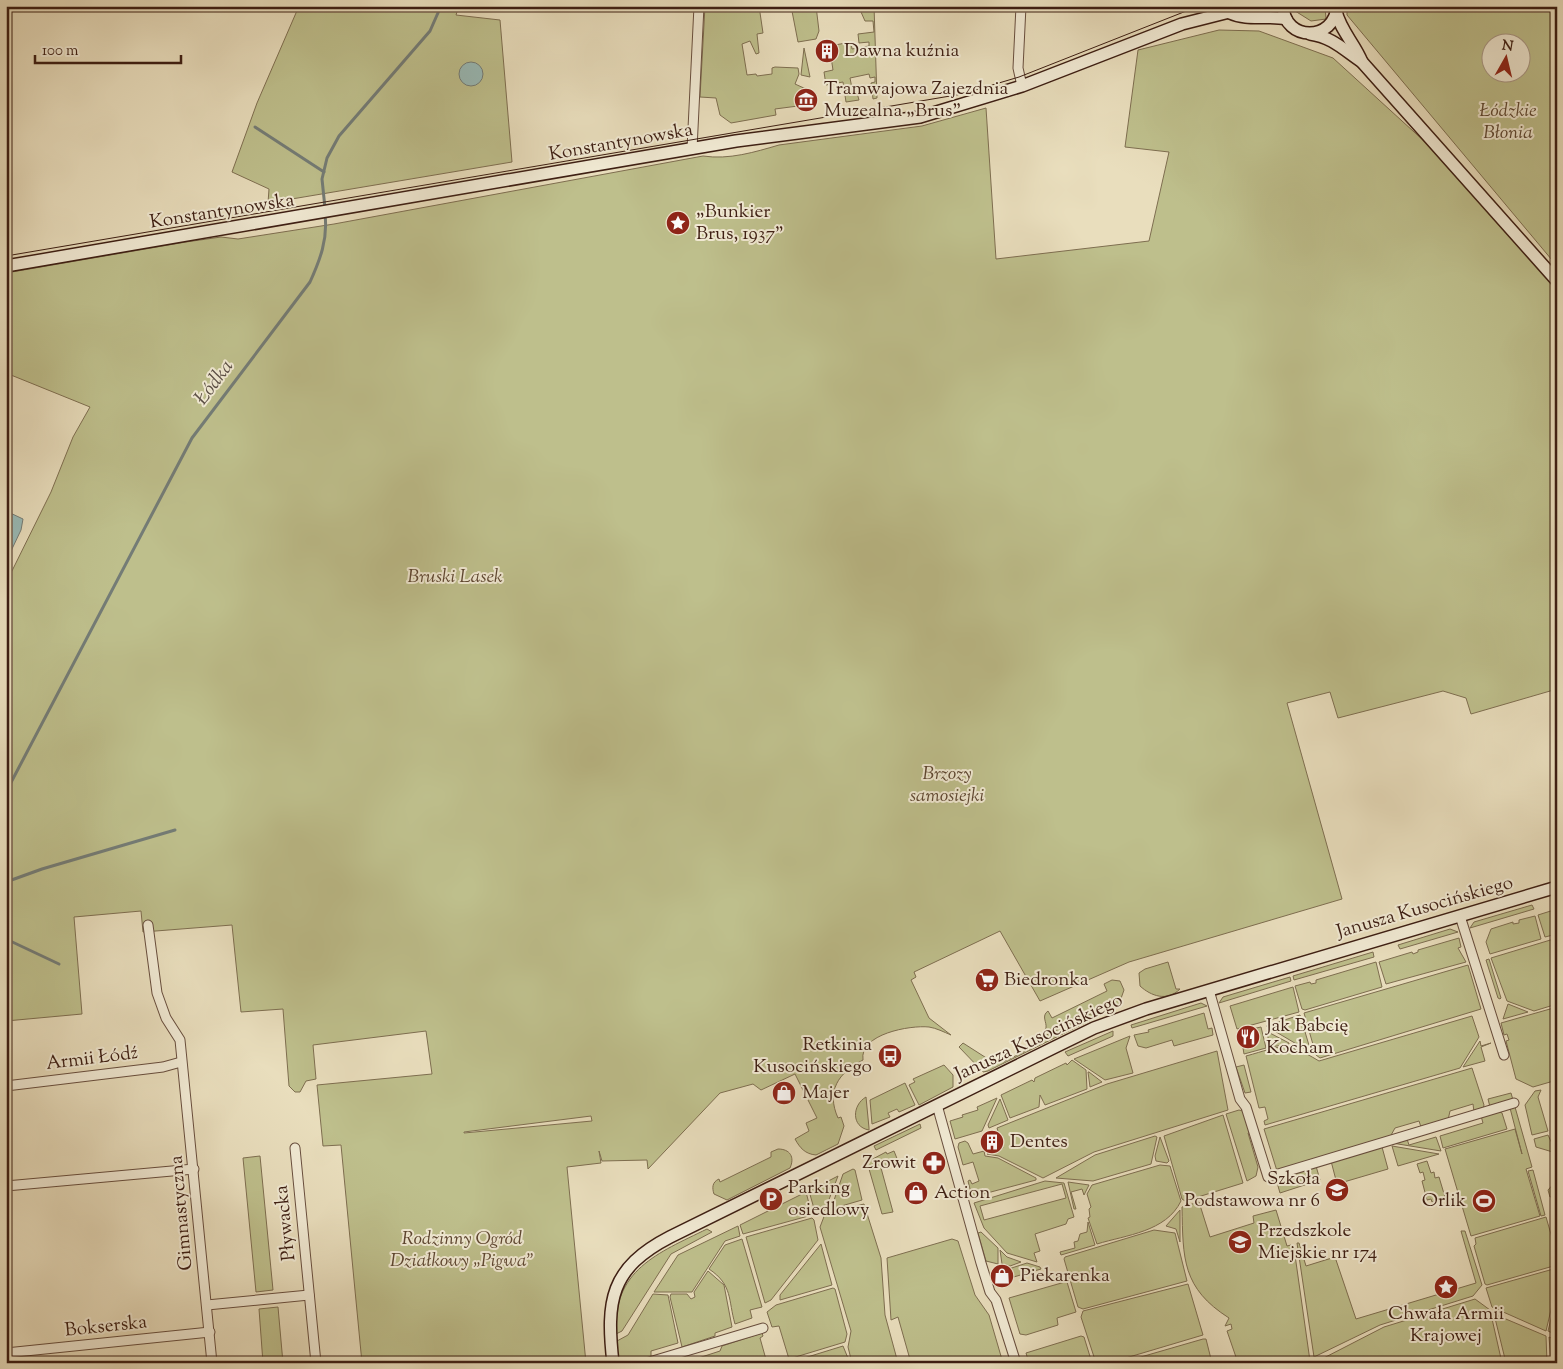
<svg xmlns="http://www.w3.org/2000/svg" width="1563" height="1369" font-family="'Sorts Mill Goudy',serif">
  <style>
    .green { fill: #bebf8c; stroke: #7e6e50; fill-rule: evenodd }
    .water { fill: #99bbb8; stroke: #747c76 }
    .lines { fill: none; stroke-linecap: round; stroke-linejoin: round }
    .stream { stroke: #747c76; stroke-width: 3 }
    .street-casing { stroke: #684e3e; stroke-width: 11 }
    .secondary-casing { stroke: #3d1e13; stroke-width: 14 }
    .street { stroke: #f1ead4; stroke-width: 9 }
    .secondary { stroke: #f1ead4; stroke-width: 11 }
    .tram { stroke: #3d1e13; stroke-width: 1 }
    .labels { text-anchor: middle; dominant-baseline: central; stroke-width: 4; stroke-linejoin: round; paint-order: stroke }
    .poi-label { font-size: 19px; fill: #3d1e13; stroke: #f1ead4; text-anchor: start }
    .park-label { font-size: 19px; font-style: italic; fill: #5d4631; stroke: #f1ead4 }
    .street-label { font-size: 19px; fill: #3d1e13; stroke: #f1ead4 }
    .water-label { font-size: 20px; font-style: italic; fill: #594d45; stroke: #f1ead4 }
  </style>
  <rect width="100%" height="100%" fill="#e9debd"/>
  <filter id="stains"><feTurbulence type="fractalNoise" baseFrequency=".004" numOctaves="4"/><feColorMatrix values="0 0 0 0 .2 0 0 0 0 .09 0 0 0 0 .02 0 0 0 .5 -.17"/></filter>
  <radialGradient id="worn" r=".72"><stop offset=".6" stop-color="#630" stop-opacity="0"/><stop offset="1" stop-color="#630" stop-opacity=".3"/></radialGradient>
  <g class="green">
    <polygon points="299,6 459,6 456,15 500,20 512,162 268,203 269,189 232,172 257,103"/>
    <polygon points="705,6 759,6 763,33 757,34 759,53 756,54 750,41 742,44 747,75 756,74 757,76 772,74 772,68 775,67 798,68 799,74 795,84 806,89 803,90 803,92 797,94 798,106 775,109 776,115 731,123 720,115 716,98 700,97"/>
    <polygon points="791,6 816,6 819,31 816,39 798,42"/>
    <polygon points="861,6 874,6 877,98 873,99 871,83 875,82 875,77 870,78 869,74 850,78 853,93 857,93 859,100 846,102 843,82 826,85 824,72 833,70 831,57 836,56 835,45 851,42 852,49 869,46 869,42 859,43 858,34 874,32 873,21 865,21 861,12"/>
    <polygon points="1292,6 1325,6 1326,19 1311,21 1292,9"/>
    <path d="M1347 6H1557V266L1347 15ZM1520 42V72H1490V42Z"/>
    <path d="M1219 30 1259 31 1333 58 1436 152 1557 288V689L1471 714 1466 698 1443 691 1338 718 1330 692 1287 703 1342 899 1129 962 1040 1001 1000 931 914 972 916 977 911 980 929 1018 951 1035C944 1032 936 1028 929 1027 910 1025 859 1034 863 1060 838 1073 826 1091 838 1118L841 1117 844 1126 838 1144 816 1155C805 1154 800 1148 795 1139L809 1131 806 1123 817 1118 795 1074 761 1090 753 1084 720 1093 648 1169 647 1160 602 1161 599 1151 601 1163 567 1167 586 1363H362L341 1145 323 1146 317 1085 432 1074 426 1031 313 1045 316 1079 306 1081 300 1092H295L289 1086 283 1009 241 1012 232 925 143 932 141 911 74 917 82 1014 6 1021V583L51 492 73 437 90 407 6 373V273L186 242 221 237 238 239 334 224 703 156C729 160 755 152 779 145L922 126 986 108 996 259 1149 241 1169 152 1125 147 1138 50ZM591 1116 592 1121 464 1133V1132Z"/>
    <polygon points="804,48 810,77 801,75"/>
    <polygon points="1532,905 1534,909 1470,928 1474,922"/>
    <polygon points="1557,909 1557,934 1545,937 1538,915"/>
    <polygon points="1535,916 1541,939 1490,954 1486,942 1491,929 1513,922 1513,924 1519,923 1519,920"/>
    <polygon points="1450,929 1458,932 1400,949 1398,945"/>
    <polygon points="1459,938 1461,947 1458,948 1466,962 1386,984 1379,962 1412,952 1413,954 1418,952 1418,950"/>
    <polygon points="1557,938 1557,1004 1534,1011 1507,1001 1491,958"/>
    <polygon points="1373,952 1374,957 1294,980 1293,976"/>
    <polygon points="1489,959 1501,998 1500,999 1498,998 1486,960"/>
    <path d="M1168 962 1176 989H1180C1167 1002 1151 996 1140 986L1139 973 1145 969Z"/>
    <polygon points="1376,962 1382,987 1305,1010 1302,1009 1295,986 1310,982 1311,984 1316,983 1316,980"/>
    <polygon points="1468,965 1481,1009 1320,1058 1316,1055 1304,1013"/>
    <polygon points="1290,977 1291,981 1219,1003 1223,997"/>
    <path d="M1112 980 1120 981 1124 990 1119 1004 1111 1010 1109 1009 1099 1013 1088 1011 1042 1034 1046 1028C1047 1022 1041 1016 1048 1011L1052 1018 1107 991 1104 984Z"/>
    <polygon points="1293,987 1299,1012 1237,1029 1230,1006"/>
    <polygon points="1201,1003 1207,1006 1132,1028 1131,1025"/>
    <polygon points="1508,1004 1528,1012 1503,1019"/>
    <polygon points="1557,1007 1557,1080 1533,1087 1516,1079 1506,1041 1509,1040 1507,1034 1504,1035 1501,1023"/>
    <polygon points="1204,1013 1208,1029 1212,1028 1213,1035 1174,1046 1172,1040 1146,1048 1138,1046 1134,1035 1149,1032 1148,1030"/>
    <polygon points="1090,1014 1099,1016 988,1071 983,1072 959,1047 963,1043 988,1059 999,1056 1003,1062 1036,1046 1034,1041"/>
    <polygon points="1300,1015 1311,1052 1310,1052 1266,1026"/>
    <path d="M1472 1016 1479 1037 1460 1068 1265 1125 1264 1121 1268 1119 1265 1107 1259 1108 1246 1056C1283 1046 1284 1040 1319 1061Z"/>
    <polygon points="1261,1027 1266,1048 1244,1054 1243,1048 1256,1041 1252,1029"/>
    <polygon points="1113,1031 1113,1036 1068,1056 1065,1052"/>
    <polygon points="1266,1031 1289,1043 1289,1044 1271,1047"/>
    <polygon points="1130,1036 1126,1048 1133,1073 1105,1080 1074,1059"/>
    <polygon points="1480,1041 1481,1046 1491,1043 1481,1047 1485,1061 1463,1067"/>
    <polygon points="1217,1051 1228,1110 1094,1152 1043,1178 999,1156 987,1154 1003,1148 997,1128 1107,1084"/>
    <polygon points="1072,1060 1086,1070 1087,1089 1045,1105 1040,1095 1039,1107 1010,1118 1001,1095 1032,1080 1034,1082 1035,1078 1066,1063 1067,1065"/>
    <polygon points="944,1065 953,1075 953,1087 919,1105 909,1085 915,1082 913,1079"/>
    <polygon points="1244,1065 1251,1092 1245,1093 1236,1067"/>
    <polygon points="1472,1068 1484,1105 1483,1109 1474,1112 1473,1104 1450,1111 1448,1120 1421,1127 1419,1121 1395,1128 1390,1137 1277,1171 1264,1129"/>
    <polygon points="1088,1072 1089,1072 1102,1082 1090,1087"/>
    <polygon points="905,1083 915,1105 899,1112 897,1109 888,1113 890,1117 872,1124 870,1100"/>
    <polygon points="1541,1090 1538,1097 1548,1131 1532,1135 1525,1105 1535,1091"/>
    <polygon points="1511,1093 1513,1100 1490,1107 1488,1099"/>
    <path d="M866 1097 869 1128V1130C851 1127 852 1105 866 1097Z"/>
    <polygon points="997,1098 982,1131 955,1139 950,1121 963,1117 962,1115 978,1110 977,1107"/>
    <polygon points="1000,1099 1008,1120 989,1128 988,1125"/>
    <polygon points="1515,1107 1532,1167 1526,1169 1540,1216 1471,1236 1445,1149 1515,1129 1522,1154 1510,1108"/>
    <polygon points="1239,1110 1243,1111 1251,1132 1248,1133 1258,1167 1256,1176 1247,1181 1226,1114"/>
    <polygon points="1498,1111 1502,1113 1507,1129 1443,1148 1440,1136 1483,1123 1481,1116"/>
    <polygon points="1223,1115 1243,1183 1185,1201 1182,1199 1164,1136"/>
    <polygon points="920,1124 921,1128 876,1150 874,1146"/>
    <polygon points="1548,1135 1556,1152 1556,1153 1536,1147 1534,1139"/>
    <polygon points="1155,1136 1157,1137 1151,1164 1093,1181 1056,1178 1095,1155"/>
    <polygon points="1160,1137 1169,1161 1167,1163 1156,1161 1155,1156"/>
    <polygon points="1436,1137 1441,1151 1392,1143 1407,1139 1409,1145"/>
    <polygon points="965,1141 968,1143 973,1154 984,1151 985,1156 998,1158 1036,1178 1036,1180 972,1197 968,1181 970,1180 972,1184 979,1181 973,1162 963,1165 958,1147 959,1143"/>
    <polygon points="1392,1146 1439,1154 1398,1166"/>
    <polygon points="1382,1147 1388,1169 1337,1184 1331,1161"/>
    <path d="M778 1149C790 1149 795 1157 790 1168L727 1200 714 1194C712 1188 712 1182 719 1179L720 1182 771 1157V1152Z"/>
    <polygon points="894,1151 898,1161 881,1168 893,1212 882,1214 867,1162 886,1152 887,1154"/>
    <polygon points="260,1156 273,1290 256,1292 243,1158"/>
    <polygon points="1427,1161 1431,1173 1434,1172 1435,1178 1439,1177 1445,1197 1432,1202 1431,1199 1427,1200 1422,1181 1425,1180 1423,1172 1420,1173 1417,1164"/>
    <path d="M1160 1165 1170 1166 1181 1201C1166 1232 1126 1235 1097 1244L1088 1218 1090 1217 1089 1209 1091 1207 1087 1194 1092 1185Z"/>
    <polygon points="1316,1166 1320,1180 1280,1193 1276,1179"/>
    <polygon points="853,1169 855,1170 862,1200 831,1209 843,1174"/>
    <polygon points="1533,1170 1545,1215 1541,1216 1528,1171"/>
    <polygon points="838,1176 825,1210 815,1212 809,1191"/>
    <polygon points="1557,1180 1557,1195 1550,1197 1548,1190"/>
    <path d="M1045 1181 1064 1183 1074 1217 1068 1219 1066 1224 1035 1234 1040 1251 1034 1253 1037 1262 1007 1253 984 1228 974 1203ZM1062 1184 1066 1198 984 1220 980 1206Z"/>
    <polygon points="1068,1182 1089,1185 1084,1195 1082,1189 1071,1192 1076,1209 1074,1209"/>
    <polygon points="806,1192 812,1215 743,1234 740,1225"/>
    <path d="M1199 1202 1210 1237 1254 1223 1253 1216 1276 1210 1287 1246 1291 1245 1294 1248 1310 1361 1304 1363H1238L1227 1331 1232 1329 1231 1324 1225 1326 1229 1318C1182 1288 1183 1259 1182 1207Z"/>
    <polygon points="864,1204 881,1258 885,1315 898,1363 852,1363 848,1347 851,1331 820,1227 825,1214"/>
    <polygon points="1180,1210 1180,1242 1176,1229 1166,1226"/>
    <polygon points="1546,1217 1555,1248 1557,1265 1487,1285 1485,1284 1474,1246 1476,1244 1475,1238"/>
    <polygon points="812,1218 814,1220 818,1240 771,1300 765,1303 746,1237"/>
    <polygon points="1088,1222 1095,1245 1061,1255 1060,1252 1075,1248 1074,1242 1078,1241 1080,1234 1087,1232"/>
    <polygon points="738,1226 740,1236 725,1241 692,1292 654,1292 678,1255"/>
    <path d="M707 1229 712 1232 671 1254 622 1331 616 1334C612 1270 658 1253 707 1229Z"/>
    <polygon points="1154,1230 1175,1233 1187,1281 1083,1309 1078,1307 1064,1259 1065,1257"/>
    <polygon points="1461,1231 1465,1231 1482,1285 1473,1296 1380,1325 1314,1357 1297,1243 1299,1243 1306,1266 1335,1257 1356,1319 1476,1283"/>
    <polygon points="981,1232 998,1248 998,1264 986,1261 978,1233"/>
    <path d="M742 1239 762 1307 750 1310 752 1318 735 1324C728 1300 733 1285 709 1269L725 1245Z"/>
    <polygon points="952,1239 958,1241 975,1295 989,1315 1003,1363 911,1363 898,1317 891,1320 887,1258"/>
    <polygon points="821,1244 832,1285 780,1300 780,1295"/>
    <polygon points="1000,1250 1007,1257 1021,1262 1010,1266 1002,1264"/>
    <polygon points="1027,1263 1040,1267 1041,1269 1000,1281 1000,1287 994,1283 990,1275"/>
    <polygon points="1557,1268 1557,1284 1546,1331 1492,1307 1486,1288"/>
    <polygon points="708,1271 724,1285 732,1327 715,1333 715,1336 682,1347 670,1297 671,1294 687,1294 691,1299 695,1297 694,1292"/>
    <polygon points="1065,1282 1067,1282 1076,1312 1057,1318 1058,1325 1026,1335 1020,1334 1009,1298"/>
    <polygon points="1188,1284 1203,1335 1109,1363 1096,1363 1081,1317 1083,1311"/>
    <polygon points="833,1288 835,1289 847,1334 845,1342 789,1359 779,1326 772,1327 767,1312 776,1305"/>
    <polygon points="653,1294 668,1295 678,1343 651,1351 651,1358 637,1362 620,1362 618,1359 617,1341 628,1335"/>
    <polygon points="1557,1295 1557,1335 1548,1331"/>
    <polygon points="1475,1299 1490,1310 1502,1363 1314,1363 1384,1327"/>
    <polygon points="278,1307 283,1363 263,1363 259,1309"/>
    <polygon points="1494,1314 1546,1336 1547,1363 1506,1363"/>
    <polygon points="762,1333 763,1336 760,1338 767,1363 683,1363 720,1351 722,1346"/>
    <polygon points="1081,1336 1084,1337 1092,1363 1029,1363 1026,1353"/>
    <polygon points="1549,1337 1557,1340 1557,1363 1551,1363"/>
    <polygon points="1203,1339 1206,1339 1212,1363 1120,1363"/>
    <polygon points="843,1346 850,1363 788,1363"/>
  </g>
  <g class="water">
    <circle cx="471" cy="74" r="12"/>
    <polygon points="6,511 23,519 21,530 11,551 6,551"/>
  </g>
  <g class="lines">
    <g class="stream">
      <polyline points="255,127 324,172"/>
      <polyline points="325,208 322,179 327,158 339,136 430,31 441,6"/>
      <path d="M6 792 192 438 310 282C320 260 328 239 325 215"/>
      <polyline points="6,882 42,869 175,830"/>
      <polyline points="6,939 59,964"/>
    </g>
    <g class="street-casing">
      <g id="street">
        <polyline points="1021,6 1018,68 1022,86"/>
        <polyline points="692,149 699,6"/>
        <polyline points="1460,916 1504,1055"/>
        <polyline points="148,925 157,993 166,1018 180,1040 212,1363"/>
        <polyline points="1209,990 1240,1099 1246,1107 1268,1177 1514,1103"/>
        <polyline points="6,1086 163,1067 181,1062"/>
        <polyline points="937,1105 981,1263 990,1292 996,1300 1016,1363"/>
        <polyline points="295,1148 316,1363"/>
        <polyline points="6,1186 194,1169"/>
        <polyline points="207,1305 309,1295"/>
        <polyline points="6,1353 210,1332"/>
        <polyline points="646,1363 763,1328"/>
      </g>
    </g>
    <g class="secondary-casing">
      <g id="secondary">
        <path d="M1283 6C1284 42 1335 42 1337 6"/>
        <path d="M1336 11C1340 30 1355 44 1362 62"/>
        <path d="M1230 13C1247 21 1267 15 1286 19"/>
        <path d="M1310 34C1332 37 1344 50 1362 62L1557 281"/>
        <polyline points="6,266 736,141 920,117 1022,86 1182,24 1253,6"/>
        <path d="M613 1363C606 1301 610 1268 670 1237L1055 1047 1094 1028 1146 1009 1557 887"/>
      </g>
    </g>
    <use href="#street" class="street"/>
    <use href="#secondary" class="secondary"/>
    <polyline class="tram" points="6,256 962,94 1019,77 1199,6"/>
  </g>
  <defs>
    <g id="building-disc" transform="scale(1.25)"><circle r="9.5" fill="#8f2418" stroke="#f1ead4"/><path d="M-4-6H4V6H1V3H-1V6H-4ZM-2.5-4.3h1.7v1.8h-1.7ZM.8-4.3h1.7v1.8H.8ZM-2.5-1h1.7V.8h-1.7ZM.8-1h1.7V.8H.8Z" fill="#fff"/></g>
    <g id="museum-disc" transform="scale(1.25)"><circle r="9.5" fill="#8f2418" stroke="#f1ead4"/><path d="M0-6L6-3V-2H-6V-3ZM-5-1h2V3h-2ZM-1-1h2V3h-2ZM3-1h2V3H3ZM-6 4H6V6H-6Z" fill="#fff"/></g>
    <g id="sight-disc" transform="scale(1.25)"><circle r="9.5" fill="#8f2418" stroke="#f1ead4"/><path d="M0-6L1.8-2.2L6-1.7L2.9 1.2L3.7 5.4L0 3.3L-3.7 5.4L-2.9 1.2L-6-1.7L-1.8-2.2Z" fill="#fff"/></g>
    <g id="supermarket-disc" transform="scale(1.25)"><circle r="9.5" fill="#8f2418" stroke="#f1ead4"/><path d="M-6-5.5h2.5l.6 2H6L4.5 2H-2.5L-4.4-4H-6ZM-1.5 3.2a1.3 1.3 0 1 0 .1 0ZM3 3.2a1.3 1.3 0 1 0 .1 0Z" fill="#fff"/></g>
    <g id="restaurant-disc" transform="scale(1.25)"><circle r="9.5" fill="#8f2418" stroke="#f1ead4"/><path d="M-5-6h1v4h1v-4h1v4h1v-4h1v5L-1.5 .5V6h-2V.5L-5-1ZM5-6V6H3V1.5H1.5Q1.5-4 5-6Z" fill="#fff"/></g>
    <g id="bus-disc" transform="scale(1.25)"><circle r="9.5" fill="#8f2418" stroke="#f1ead4"/><path d="M-5-6H5V4H4V6H2V4H-2V6H-4V4H-5ZM-3.5-4V0h7V-4ZM-3.5 1.2v1.5H-2V1.2ZM2 1.2v1.5H3.5V1.2Z" fill="#fff"/></g>
    <g id="shop-disc" transform="scale(1.25)"><circle r="9.5" fill="#8f2418" stroke="#f1ead4"/><path d="M-5-2.5h2.3a2.7 3.5 0 0 1 5.4 0H5L5.5 6h-11ZM-1.5-2.5h3a1.5 2.3 0 0 0-3 0Z" fill="#fff"/></g>
    <g id="pharmacy-disc" transform="scale(1.25)"><circle r="9.5" fill="#8f2418" stroke="#f1ead4"/><path d="M-2-6h4v4h4v4h-4v4h-4v-4h-4v-4h4Z" fill="#fff"/></g>
    <g id="school-disc" transform="scale(1.25)"><circle r="9.5" fill="#8f2418" stroke="#f1ead4"/><path d="M0-5L7-2L0 1L-7-2ZM-4 1L0 2.5L4 1V4Q0 6-4 4Z" fill="#fff"/></g>
    <g id="parking-disc" transform="scale(1.25)"><circle r="9.5" fill="#8f2418" stroke="#f1ead4"/><path d="M-3.5-5.5H1a3.5 3.5 0 0 1 0 7H-1V5.5H-3.5ZM-1-3.4V-.6H.8a1.4 1.4 0 0 0 0-2.8Z" fill="#fff"/></g>
    <g id="stadium-disc" transform="scale(1.25)"><circle r="9.5" fill="#8f2418" stroke="#f1ead4"/><path d="M0-5a6.5 5 0 1 0 0 10a6.5 5 0 1 0 0-10ZM-3.5-1.8h7v3.6h-7Z" fill="#fff"/></g>
  </defs>
  <g fill-rule="evenodd">
    <use href="#building-disc" x="827" y="51"/>
    <use href="#museum-disc" x="806" y="100"/>
    <use href="#sight-disc" x="678" y="223"/>
    <use href="#supermarket-disc" x="987" y="980"/>
    <use href="#restaurant-disc" x="1248" y="1037"/>
    <use href="#bus-disc" x="890" y="1056"/>
    <use href="#shop-disc" x="784" y="1093"/>
    <use href="#building-disc" x="992" y="1142"/>
    <use href="#pharmacy-disc" x="934" y="1163"/>
    <use href="#school-disc" x="1337" y="1190"/>
    <use href="#shop-disc" x="916" y="1193"/>
    <use href="#parking-disc" x="771" y="1199"/>
    <use href="#stadium-disc" x="1484" y="1201"/>
    <use href="#school-disc" x="1240" y="1242"/>
    <use href="#shop-disc" x="1002" y="1276"/>
    <use href="#sight-disc" x="1446" y="1287"/>
  </g>
  <g class="labels">
    <g class="poi-label">
      <text x="844" y="51">Dawna kuźnia</text>
      <text x="824" y="89">Tramwajowa Zajezdnia<tspan x="824" dy="22">Muzealna „Brus”</tspan></text>
      <text x="696" y="212">„Bunkier<tspan x="696" dy="22">Brus, 1937”</tspan></text>
      <text x="1004" y="980">Biedronka</text>
      <text x="1266" y="1026">Jak Babcię<tspan x="1266" dy="22">Kocham</tspan></text>
      <text x="872" y="1045" text-anchor="end">Retkinia<tspan x="872" dy="22">Kusocińskiego</tspan></text>
      <text x="802" y="1093">Majer</text>
      <text x="1010" y="1142">Dentes</text>
      <text x="916" y="1163" text-anchor="end">Zrowit</text>
      <text x="1320" y="1179" text-anchor="end">Szkoła<tspan x="1320" dy="22">Podstawowa nr 6</tspan></text>
      <text x="788" y="1188">Parking<tspan x="788" dy="22">osiedlowy</tspan></text>
      <text x="934" y="1193">Action</text>
      <text x="1466" y="1201" text-anchor="end">Orlik</text>
      <text x="1258" y="1231">Przedszkole<tspan x="1258" dy="22">Miejskie nr 174</tspan></text>
      <text x="1020" y="1276">Piekarenka</text>
      <text x="1446" y="1314" text-anchor="middle">Chwała Armii<tspan x="1446" dy="22">Krajowej</tspan></text>
    </g>
    <g class="park-label">
      <text x="1508" y="111">Łódzkie<tspan x="1508" dy="22">Błonia</tspan></text>
      <text x="455" y="577">Bruski Lasek</text>
      <text x="947" y="774">Brzozy<tspan x="947" dy="22">samosiejki</tspan></text>
      <text x="462" y="1239">Rodzinny Ogród<tspan x="462" dy="22">Działkowy „Pigwa”</tspan></text>
    </g>
    <g class="street-label">
      <text transform="translate(621 143) rotate(-10)">Konstantynowska</text>
      <text transform="translate(222 212) rotate(-9)">Konstantynowska</text>
      <text transform="translate(1425 908) rotate(-16)">Janusza Kusocińskiego</text>
      <text transform="translate(1039 1038) rotate(-25)">Janusza Kusocińskiego</text>
      <text transform="translate(92 1059) rotate(-7)">Armii Łódź</text>
      <text transform="translate(182 1213) rotate(-95)">Gimnastyczna</text>
      <text transform="translate(286 1223) rotate(-96)">Pływacka</text>
      <text transform="translate(106 1327) rotate(-6)">Bokserska</text>
    </g>
    <g class="water-label">
      <text transform="translate(215 383) rotate(-53)">Łódka</text>
    </g>
  </g>
  <rect width="1563" height="1369" fill="none" stroke="#e9debd" stroke-width="25"/>
  <rect x="8" y="8" width="1548" height="1354" fill="none" stroke="#3d1e13" stroke-width="2.5"/>
  <rect x="12" y="12" width="1538" height="1344" fill="none" stroke="#3d1e13"/>
  <g transform="translate(1506 58) rotate(8)"><circle r="24" fill="#f1ead4" stroke="#a99887"/>
  <path d="M0-4L9 19L0 12L-9 19Z" fill="#8f2418"/>
  <text y="-8" font-size="14" font-weight="bold" text-anchor="middle" fill="#3d1e13">N</text>
  </g>
  <path d="M35 55v8h146v-8" fill="none" stroke="#3d1e13" stroke-width="2.5"/>
  <text x="42" y="55" font-size="15" fill="#3d1e13" stroke="#f1ead4" stroke-width="4" paint-order="stroke">100 m</text>
  <rect width="100%" height="100%" filter="url(#stains)"/>
  <rect width="100%" height="100%" fill="url(#worn)"/>
</svg>
